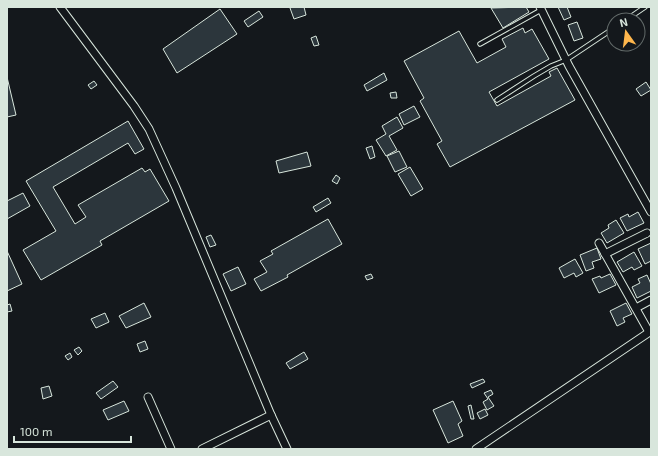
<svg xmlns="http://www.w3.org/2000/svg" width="658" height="456" font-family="'Exo 2',sans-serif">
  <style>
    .building { fill: #2c363c; stroke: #d8e6dc }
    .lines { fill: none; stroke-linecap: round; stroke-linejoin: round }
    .service-casing { stroke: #d8e6dc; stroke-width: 5.5 }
    .minor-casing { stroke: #d8e6dc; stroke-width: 9 }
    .service { stroke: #14181c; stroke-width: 3.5 }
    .minor { stroke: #14181c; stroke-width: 7 }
  </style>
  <rect width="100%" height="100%" fill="#14181c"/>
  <g class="building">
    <polygon points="293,7 304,7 306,15 294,19 290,8"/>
    <polygon points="526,7 529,12 503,28 491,8"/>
    <polygon points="558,7 567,7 571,17 564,20"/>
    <polygon points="220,9 237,34 177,73 163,49"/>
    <polygon points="259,11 263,17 248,27 244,21"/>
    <polygon points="577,22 583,38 574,41 568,25"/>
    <polygon points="523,28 525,33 532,29 549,59 489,92 497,106 551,76 549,72 557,68 575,100 450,167 437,144 442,141 420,101 424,98 404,61 459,31 477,63 506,47 502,39"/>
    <polygon points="316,36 319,45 314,46 311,38"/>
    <polygon points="384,73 387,80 367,91 364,85"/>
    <polygon points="7,77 16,115 7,117"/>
    <polygon points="94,81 97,85 91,89 88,85"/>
    <polygon points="646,82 651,90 641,96 636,89"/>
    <polygon points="396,92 397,98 391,98 390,93"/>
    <polygon points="414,106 420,117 404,125 399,114"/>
    <polygon points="397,117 403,128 389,136 397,150 386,156 376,140 386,134 382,126"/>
    <polygon points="128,121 144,149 135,154 128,143 53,187 75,224 86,217 78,205 142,168 145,172 150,169 169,201 100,241 102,245 41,280 23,250 56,231 26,181"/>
    <polygon points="372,146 375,157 370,159 366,148"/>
    <polygon points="399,151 407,167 395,172 387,156"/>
    <polygon points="307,152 311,166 279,173 276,161"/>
    <polygon points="410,167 423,189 411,196 398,174"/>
    <polygon points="336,175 340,178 337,184 332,181"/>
    <polygon points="23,193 30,206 7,219 7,201"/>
    <polygon points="328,198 331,203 316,212 313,207"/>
    <polygon points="638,212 644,223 627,231 620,218 628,214 629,217"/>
    <polygon points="328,219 342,244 287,275 288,277 261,291 254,279 267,272 260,261 273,254 271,251"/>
    <polygon points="616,220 624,233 607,243 601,233 609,228 608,225"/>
    <polygon points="211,235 216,245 210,247 206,237"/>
    <polygon points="651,243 651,261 645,264 638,249"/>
    <polygon points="597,248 601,259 592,262 594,268 586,271 580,255"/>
    <polygon points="7,251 22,284 7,291"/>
    <polygon points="634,252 642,266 634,270 632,267 623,272 617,262"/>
    <polygon points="575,259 583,273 576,277 574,273 564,278 559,268"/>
    <polygon points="238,267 246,284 231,291 223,274"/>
    <polygon points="371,274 373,278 367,280 365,276"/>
    <polygon points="610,274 616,285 599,293 592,279 600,276 601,278"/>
    <polygon points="647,275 651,284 651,291 637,298 632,287 640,283 638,279"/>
    <polygon points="144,303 151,317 126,328 119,316"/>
    <polygon points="626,303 632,314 623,318 625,322 617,326 610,311"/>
    <polygon points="10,304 12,311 7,312 7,305"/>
    <polygon points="105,313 109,322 96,328 91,319"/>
    <polygon points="145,341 148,349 140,352 137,344"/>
    <polygon points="79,347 82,351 78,355 74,350"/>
    <polygon points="304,352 308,359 290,369 286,363"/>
    <polygon points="70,353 72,357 68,360 65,356"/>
    <polygon points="483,379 485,382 472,388 470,384"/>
    <polygon points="113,381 118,387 101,399 96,393"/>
    <polygon points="49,386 52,396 43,399 41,388"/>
    <polygon points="491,390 493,394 488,397 494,406 487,410 483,402 488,399 484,393"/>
    <polygon points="124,401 129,411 108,420 103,410"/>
    <polygon points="453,401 462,421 458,424 463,436 448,443 433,410"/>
    <polygon points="471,405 474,419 471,419 468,406"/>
    <polygon points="485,409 488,415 480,419 477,413"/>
  </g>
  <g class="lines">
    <g class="service-casing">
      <g id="service">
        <polyline points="626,20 645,7"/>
        <polyline points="480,44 541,10"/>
        <polyline points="497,100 534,76 551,66 566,60 614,28"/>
      </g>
    </g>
    <g class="minor-casing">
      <g id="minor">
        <polyline points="60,7 134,106 149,129 176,188 271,415 287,449"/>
        <polyline points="540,7 569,66 651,212"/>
        <polyline points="599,243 649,332"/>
        <polyline points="605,254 647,233"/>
        <polyline points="636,308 651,300"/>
        <polyline points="148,397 171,449"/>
        <polyline points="202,449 271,415"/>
        <polyline points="476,449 651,331"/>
      </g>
    </g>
    <use href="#service" class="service"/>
    <use href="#minor" class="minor"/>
  </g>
  <rect width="658" height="456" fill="none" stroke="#d8e6dc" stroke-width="16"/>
  <g transform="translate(626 32) rotate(346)"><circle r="19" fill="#14181c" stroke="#626a69"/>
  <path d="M0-3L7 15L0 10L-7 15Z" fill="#ffb74d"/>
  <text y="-6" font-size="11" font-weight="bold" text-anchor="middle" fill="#d8e6dc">N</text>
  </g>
  <path d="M14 436v6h117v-6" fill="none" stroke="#d8e6dc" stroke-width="2"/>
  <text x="20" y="436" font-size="12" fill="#d8e6dc" stroke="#14181c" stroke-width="3" paint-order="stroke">100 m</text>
</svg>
